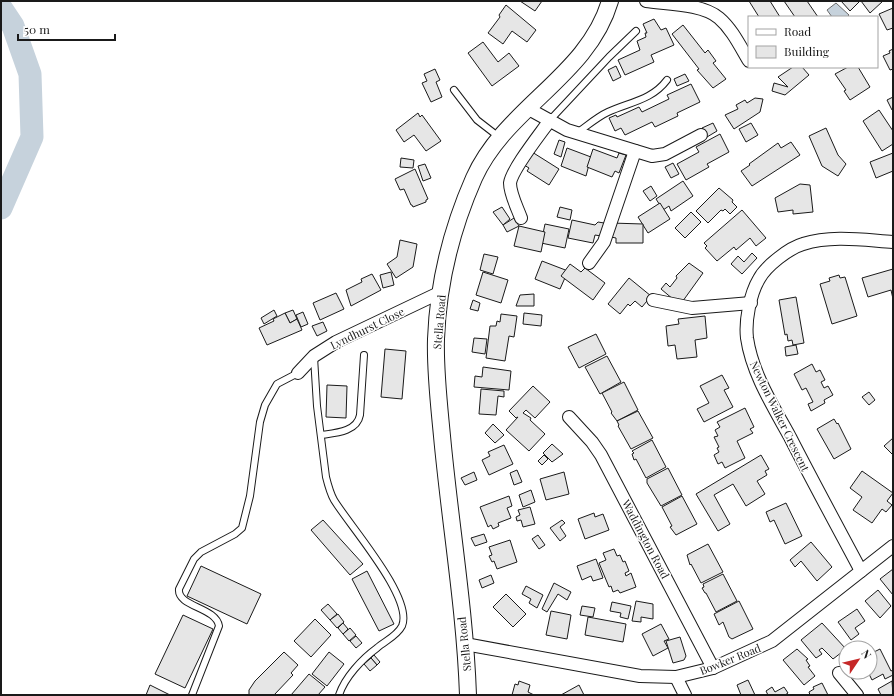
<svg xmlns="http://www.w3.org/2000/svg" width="894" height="696" font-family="'Playfair Display',serif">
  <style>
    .water { fill: #c6d2dc; stroke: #6a6a6a }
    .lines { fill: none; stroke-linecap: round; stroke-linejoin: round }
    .river { stroke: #c6d2dc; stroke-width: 23 }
    .building { fill: #e6e6e6; stroke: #1a1a1a }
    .service-casing { stroke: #1a1a1a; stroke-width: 8 }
    .minor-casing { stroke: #1a1a1a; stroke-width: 14 }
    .secondary-casing { stroke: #1a1a1a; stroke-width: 18 }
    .service { stroke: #fff; stroke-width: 6 }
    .minor { stroke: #fff; stroke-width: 12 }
    .secondary { stroke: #fff; stroke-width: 16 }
    .labels { text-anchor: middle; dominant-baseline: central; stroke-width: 3; stroke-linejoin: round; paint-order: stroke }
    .street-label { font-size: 11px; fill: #1a1a1a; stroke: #fff }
  </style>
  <rect width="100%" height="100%" fill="#fff"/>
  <polygon class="water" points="836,3 849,15 847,17 832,17 827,10"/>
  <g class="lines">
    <polyline class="river" points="1,8 13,26 30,74 32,137 1,208"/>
  </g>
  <g class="building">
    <polygon points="520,1 542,1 535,11"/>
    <polygon points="749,1 770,1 780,17 759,17"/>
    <polygon points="784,1 807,1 818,17 795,17"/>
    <polygon points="841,1 860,1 850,11"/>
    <polygon points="861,1 883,1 870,13"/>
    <polygon points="506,5 536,30 527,42 512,31 503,44 488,33 500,17 499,15"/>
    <polygon points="893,8 893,28 887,30 879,14"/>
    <polygon points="654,19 661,30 666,28 674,45 651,55 654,62 625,75 618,60 640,50 637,41 646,37 645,33 647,33 643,24"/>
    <polygon points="683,25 705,53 708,50 716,61 713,63 726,79 713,88 697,70 699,69 672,34"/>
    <polygon points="483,42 498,62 509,53 519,66 492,86 468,53"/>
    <polygon points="893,49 893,69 890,70 883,56 890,53 889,51"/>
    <polygon points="616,66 621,77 613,81 608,70"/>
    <polygon points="793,67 802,67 809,75 785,95 772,91 774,83 788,87 778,77"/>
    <polygon points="848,67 858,67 870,87 850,100 844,91 846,90 835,74"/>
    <polygon points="435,69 440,80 436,82 442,97 431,102 422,83 427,81 424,74"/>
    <polygon points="685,74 689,81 677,86 674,79"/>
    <polygon points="691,84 700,102 677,113 678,116 655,127 652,122 625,135 621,128 615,131 609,118 616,115 617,117 639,107 642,112 669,99 667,95"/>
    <polygon points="893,97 893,110 892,110 887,100"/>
    <polygon points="755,98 763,99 760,112 734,129 725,115 738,109 736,105 745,100 747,103"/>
    <polygon points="879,110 893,131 893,144 882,151 863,121"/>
    <polygon points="418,113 420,117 422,115 441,141 426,151 414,135 404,142 396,130"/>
    <polygon points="713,123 717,131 707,137 702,128"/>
    <polygon points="751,123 758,135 746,142 739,129"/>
    <polygon points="826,128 838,155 846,164 838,176 822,166 809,136"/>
    <polygon points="720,134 729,152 707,164 709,167 686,180 677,164 699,152 696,147"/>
    <polygon points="559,140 565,142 561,157 554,154"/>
    <polygon points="791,142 800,155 752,186 741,171 750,165 749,164 778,143 781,148"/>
    <polygon points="567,148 591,157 586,176 561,166"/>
    <polygon points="593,149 617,158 619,153 626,155 619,173 615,171 612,177 587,167"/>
    <polygon points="532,152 559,169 549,185 527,171 529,168 524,165"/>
    <polygon points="893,153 893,171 876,178 870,162"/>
    <polygon points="401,158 414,160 413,168 400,167"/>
    <polygon points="673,163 679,174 671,178 665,167"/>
    <polygon points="425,164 431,178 423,181 418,166"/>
    <polygon points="415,169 428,199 426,200 426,202 413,207 412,205 411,205 404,189 400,190 395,179"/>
    <polygon points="683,181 693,196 671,211 669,206 663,210 656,199"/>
    <polygon points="800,184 810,185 813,212 793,214 793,210 778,212 775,198"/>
    <polygon points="651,186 657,196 650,201 643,191"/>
    <polygon points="719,188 733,200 732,202 737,207 730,214 725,209 723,211 721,210 708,223 696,211"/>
    <polygon points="660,203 670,219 648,233 638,217"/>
    <polygon points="502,207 510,219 503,225 493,212"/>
    <polygon points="560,207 572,210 570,220 557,217"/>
    <polygon points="742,210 766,238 756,246 750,238 736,250 734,247 717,261 705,248 707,246 704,243"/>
    <polygon points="691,212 701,222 685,238 675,228"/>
    <polygon points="514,218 519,226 507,232 503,225"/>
    <polygon points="572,220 595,225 598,222 604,223 601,236 595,235 593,243 568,238"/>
    <polygon points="611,223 643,224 643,243 616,243 616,238 611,237"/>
    <polygon points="545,224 569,229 565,248 541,243"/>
    <polygon points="519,226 545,232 541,252 514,246"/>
    <polygon points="400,240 417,244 413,267 396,278 387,264 397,257"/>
    <polygon points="752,253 757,258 742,274 731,264 738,256 744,262"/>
    <polygon points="484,254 498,257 493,274 480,270"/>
    <polygon points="542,261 568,271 560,289 535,279"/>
    <polygon points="689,263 703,273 680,305 661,289 666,283 670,287 677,278 676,276"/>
    <polygon points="570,264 581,272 585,268 605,283 593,300 561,276"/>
    <polygon points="893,269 893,299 891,290 868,297 862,278"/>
    <polygon points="391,272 394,285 383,288 380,275"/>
    <polygon points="483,272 508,280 501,303 476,295"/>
    <polygon points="372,274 381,290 351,306 346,290 362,282 361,279"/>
    <polygon points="839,275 840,278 845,277 857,316 832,324 820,284 830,281 829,278"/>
    <polygon points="629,278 651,296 642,307 635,301 630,306 628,304 620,314 608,304"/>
    <polygon points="336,293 344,309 320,320 313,303"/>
    <polygon points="534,294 534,306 516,306 520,295"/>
    <polygon points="796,297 804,343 793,345 792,340 788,341 787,334 785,335 779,300"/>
    <polygon points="473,300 480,303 478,311 470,309"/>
    <polygon points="274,310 277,316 264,324 261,318"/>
    <polygon points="293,310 297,319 290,323 285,313"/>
    <polygon points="303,312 308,324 301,327 296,315"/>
    <polygon points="285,313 290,323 297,319 302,330 267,345 259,328 274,321 273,319"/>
    <polygon points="524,313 542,315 541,326 523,324"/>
    <polygon points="501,314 517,316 514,337 509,336 505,361 486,358 490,326 496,326 497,321 500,322"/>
    <polygon points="705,316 707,338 695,340 697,357 677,359 675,345 668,346 666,326 679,324 678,319"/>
    <polygon points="323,322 327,331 317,336 312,326"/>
    <polygon points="596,334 606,354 579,368 568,347"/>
    <polygon points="474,338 487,339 485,354 472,352"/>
    <polygon points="796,345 798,354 786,356 785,347"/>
    <polygon points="385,349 406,351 402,399 381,397"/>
    <polygon points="607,356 621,382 600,394 585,367"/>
    <polygon points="812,364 816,372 820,370 825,380 821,382 824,388 828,386 833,395 824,400 825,403 811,411 808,404 813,402 806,388 802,390 794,374"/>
    <polygon points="483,367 511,371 509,390 474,387 475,376 482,377"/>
    <polygon points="722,375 729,388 724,390 733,407 704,422 697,409 709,403 700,386"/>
    <polygon points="624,382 638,410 617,421 611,413 612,412 602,393"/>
    <polygon points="327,385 347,386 346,418 326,417"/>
    <polygon points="533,386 550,402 535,418 526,410 523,413 531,418 530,420 545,434 529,451 506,430 518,417 516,418 509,411"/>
    <polygon points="481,389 504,391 504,397 498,396 496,415 479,414"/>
    <polygon points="869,392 875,400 869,405 862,397"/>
    <polygon points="745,408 754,427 750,429 753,433 737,441 745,458 725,468 722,462 718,464 714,455 719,452 717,448 719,447 714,437 718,436 715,430 720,427 717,422"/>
    <polygon points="638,411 653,438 631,449 618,426 619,425 617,421"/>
    <polygon points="834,419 837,424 838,423 851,449 834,459 817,429"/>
    <polygon points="493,424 504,435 495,443 485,433"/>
    <polygon points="893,438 893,455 884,446"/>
    <polygon points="652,440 666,467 646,478 636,459 634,460 632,454 634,453 632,451"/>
    <polygon points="552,444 563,454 552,462 543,453"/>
    <polygon points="504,445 513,464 489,475 482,460 490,456 488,452"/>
    <polygon points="544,455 548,459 542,465 538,461"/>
    <polygon points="761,455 769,469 765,471 767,475 757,481 765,494 746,506 733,484 714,495 730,524 718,531 696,494"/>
    <polygon points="668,468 682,495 661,506 647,483 647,479"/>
    <polygon points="517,470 522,482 514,485 510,473"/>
    <polygon points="862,471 893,493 887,501 892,505 886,512 882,509 872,523 853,510 862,497 850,488"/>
    <polygon points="474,472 477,480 465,485 461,478"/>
    <polygon points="564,472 569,494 546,500 540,479"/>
    <polygon points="531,490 535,502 523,507 519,495"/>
    <polygon points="509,496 512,506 507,508 511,518 498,523 499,526 493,529 491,525 488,527 480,507"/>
    <polygon points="682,496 697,524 676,535 670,527 672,526 662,507"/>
    <polygon points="786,503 802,536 785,544 774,520 770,522 766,512"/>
    <polygon points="530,507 535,524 523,527 521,520 517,521 516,517 520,515 518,510"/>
    <polygon points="594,513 595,517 603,514 609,530 585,539 578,519"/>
    <polygon points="323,520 363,564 350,575 311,530"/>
    <polygon points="562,520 565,523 560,527 566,536 560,541 550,528"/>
    <polygon points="484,534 487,542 475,546 471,538"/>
    <polygon points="538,535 545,545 539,549 532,539"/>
    <polygon points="510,540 517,562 497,569 494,561 492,562 489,556 492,555 489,547"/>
    <polygon points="811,542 832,567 817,581 801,561 795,567 790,560"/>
    <polygon points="708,544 723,572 701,583 691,564 690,565 687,555"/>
    <polygon points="614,549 617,556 620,555 623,562 625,561 629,571 625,573 626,576 631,573 636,587 620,593 618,590 613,592 611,586 609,587 599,563 606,560 603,553"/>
    <polygon points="596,559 603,578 593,581 591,576 582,580 577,566"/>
    <polygon points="201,566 261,594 247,624 187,596"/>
    <polygon points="893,569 893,595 880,579"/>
    <polygon points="367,571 394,624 379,631 352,579"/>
    <polygon points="723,574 737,601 716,612 706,593 705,593 702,588 704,587 703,584"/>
    <polygon points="491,575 494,583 482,588 479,580"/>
    <polygon points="554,583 571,592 567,600 558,594 547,612 542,609"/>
    <polygon points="526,586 543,595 537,608 529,603 531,599 522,594"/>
    <polygon points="878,590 891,606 880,618 865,601"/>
    <polygon points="506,594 526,614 513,627 493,607"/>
    <polygon points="636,601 653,604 653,619 641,617 641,622 632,621"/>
    <polygon points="739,601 753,629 732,639 729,637 723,622 719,625 714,614"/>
    <polygon points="612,602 631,606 628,619 620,617 621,613 610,611"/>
    <polygon points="328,604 337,614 330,620 321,610"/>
    <polygon points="582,606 595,608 593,617 580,615"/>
    <polygon points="857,609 865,621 855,628 859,634 851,640 838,622"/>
    <polygon points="551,611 571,615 567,639 546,635"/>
    <polygon points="338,614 344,622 337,628 330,620"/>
    <polygon points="183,615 213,629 185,688 155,674"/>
    <polygon points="588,617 626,624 623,642 585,635"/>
    <polygon points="315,619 331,635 311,657 294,641"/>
    <polygon points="343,623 348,629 343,634 338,628"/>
    <polygon points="822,623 846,649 833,659 822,648 819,650 822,654 816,658 801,640"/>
    <polygon points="661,624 669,639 664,641 668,648 653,656 642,634"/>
    <polygon points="350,628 356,635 349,641 343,634"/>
    <polygon points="356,636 362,643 356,648 350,641"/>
    <polygon points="680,637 686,656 684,660 673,663 666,641"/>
    <polygon points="797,649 808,659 806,660 810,666 808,667 815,676 804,685 783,660"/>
    <polygon points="880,649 891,671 893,670 893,675 885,679 883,674 872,680 868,672 870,672 870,654"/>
    <polygon points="284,652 298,665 291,673 293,675 274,695 249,695 249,690 255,681"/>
    <polygon points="329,652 344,664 327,686 312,674"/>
    <polygon points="374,655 380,662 377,665 371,658"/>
    <polygon points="371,658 377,665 370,671 364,664"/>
    <polygon points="309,674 325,687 318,695 291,695"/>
    <polygon points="748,680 755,695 741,695 737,685"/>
    <polygon points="519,681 530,685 528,692 534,695 512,695 515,684 518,685"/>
    <polygon points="892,681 893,695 881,695 878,689"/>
    <polygon points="822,683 828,695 810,695 809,692 814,689 813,687"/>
    <polygon points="150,685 170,695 146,695"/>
    <polygon points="579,685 584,695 561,695"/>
    <polygon points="772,687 775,692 784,687 788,693 785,695 768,695 766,691"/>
  </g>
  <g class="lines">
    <g class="service-casing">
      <g id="service">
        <polyline points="454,90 477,120 499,137"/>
        <polyline points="550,120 609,57 636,31"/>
        <path d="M577 133C587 126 597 117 608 112 630 102 652 100 667 80"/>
        <path d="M314 357 317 406 326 477C328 485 330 493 334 500 349 525 414 598 402 626 397 636 385 641 377 648 362 659 345 677 339 695"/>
        <path d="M321 435C335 433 357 432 360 415L364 355"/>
        <path d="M192 695 219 626C216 607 177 607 179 589L194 559 201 552 235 534 242 528 250 496 260 422 265 405 277 384 298 373"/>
      </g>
    </g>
    <g class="minor-casing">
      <g id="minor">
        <path d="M646 1C667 4 703 4 719 18 732 29 740 46 749 61"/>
        <polyline points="527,108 567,130 652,156 665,154 701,135"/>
        <path d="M521 218C517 207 510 194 510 183 512 169 541 133 550 120"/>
        <polyline points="589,263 604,242 635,151"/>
        <polyline points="653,300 692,308 751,303"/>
        <polyline points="298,373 314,356 336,342 441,292"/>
        <polyline points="569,417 592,442 601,455 713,668"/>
        <path d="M861 571C837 526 813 482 790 437 773 406 752 373 747 338 745 321 750 294 759 279 766 266 789 248 803 244 832 235 863 240 893 242"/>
        <polyline points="465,644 640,676 676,677 713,668 772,641 893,546"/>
        <polyline points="839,673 857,695"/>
        <polyline points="676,677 685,695"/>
      </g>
    </g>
    <g class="secondary-casing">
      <path id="secondary" d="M468 695C465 609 450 523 442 436 439 404 435 371 436 339 438 284 452 228 474 178 506 107 588 76 610 1"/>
    </g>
    <use href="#service" class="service"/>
    <use href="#minor" class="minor"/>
    <use href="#secondary" class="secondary"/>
  </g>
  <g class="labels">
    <g class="street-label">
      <text transform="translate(439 322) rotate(-85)">Stella Road</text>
      <text transform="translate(367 328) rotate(-26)">Lyndhurst Close</text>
      <text transform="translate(780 416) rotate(64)">Newton Walker Crescent</text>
      <text transform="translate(646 539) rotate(62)">Waddington Road</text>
      <text transform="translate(464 644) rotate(-96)">Stella Road</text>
      <text transform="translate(730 659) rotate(-22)">Bowker Road</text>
    </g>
  </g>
  <rect width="894" height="696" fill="none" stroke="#1a1a1a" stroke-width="4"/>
  <rect x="748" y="16" width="130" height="52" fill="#ffffff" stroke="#a3a3a3"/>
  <rect x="756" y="29" width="20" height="6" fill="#ffffff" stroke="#a3a3a3"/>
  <text x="784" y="36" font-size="12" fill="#1a1a1a">Road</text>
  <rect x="756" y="46" width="20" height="12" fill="#e6e6e6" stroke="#a3a3a3"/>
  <text x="784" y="56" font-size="12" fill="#1a1a1a">Building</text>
  <g transform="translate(858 660) rotate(55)"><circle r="19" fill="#ffffff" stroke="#a3a3a3"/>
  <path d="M0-3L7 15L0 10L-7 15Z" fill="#c62828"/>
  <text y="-6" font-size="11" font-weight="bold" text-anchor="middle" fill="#1a1a1a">N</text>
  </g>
  <path d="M18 34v6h97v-6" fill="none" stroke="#1a1a1a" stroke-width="2"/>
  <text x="24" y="34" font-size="12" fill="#1a1a1a" stroke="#ffffff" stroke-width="3" paint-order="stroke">50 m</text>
</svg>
